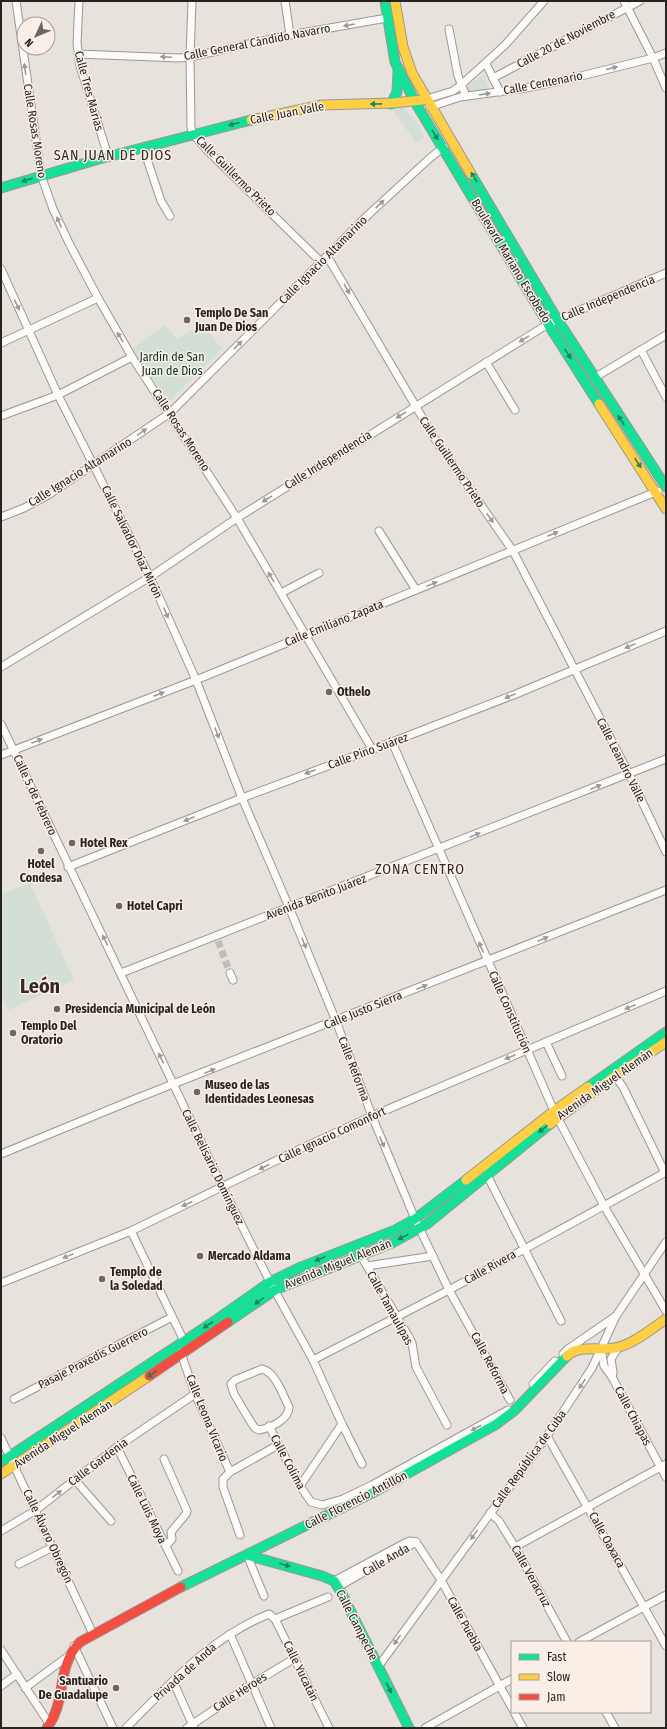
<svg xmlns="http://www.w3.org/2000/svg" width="667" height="1729" font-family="'Fira Sans Condensed',sans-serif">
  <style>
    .green { fill: #d3ded4 }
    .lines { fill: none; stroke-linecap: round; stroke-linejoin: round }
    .street-tunnel { stroke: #c1bcb7; stroke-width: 7; stroke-dasharray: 7 3.5; stroke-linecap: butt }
    .street-casing { stroke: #9b9793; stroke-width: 9 }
    .fast-casing { stroke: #9b9793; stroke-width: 11 }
    .slow-casing { stroke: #9b9793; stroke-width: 11 }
    .jam-casing { stroke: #9b9793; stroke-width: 11 }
    .street { stroke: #fcfbfa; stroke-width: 7 }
    .fast { stroke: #16e098; stroke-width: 9 }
    .slow { stroke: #ffcf43; stroke-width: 9 }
    .jam { stroke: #f24e42; stroke-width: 9 }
    .oneway { fill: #9c9a98 }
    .oneway2 { fill: #1e825c }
    .poi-dot { fill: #6b6662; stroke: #faefe6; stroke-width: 1.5 }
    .labels { text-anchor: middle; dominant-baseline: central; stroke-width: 3; stroke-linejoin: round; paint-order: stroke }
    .street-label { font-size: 12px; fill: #272320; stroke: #faefe6 }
    .poi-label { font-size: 12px; font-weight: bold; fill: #272320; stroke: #faefe6; text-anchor: start }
    .park-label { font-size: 12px; fill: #063320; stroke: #faefe6 }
    .quarter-label { font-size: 14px; letter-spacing: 1px; fill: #322a23; stroke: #faefe6 }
    .town-label { font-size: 20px; font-weight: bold; fill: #322a23; stroke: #faefe6 }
  </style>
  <rect width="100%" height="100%" fill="#e8e2dd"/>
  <g class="green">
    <polygon points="484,74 489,91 454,97"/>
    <polygon points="401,105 419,126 424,138 416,143 393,110"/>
    <polygon points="203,324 222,349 169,402 132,349 165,325 177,339"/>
    <polygon points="30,883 74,980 8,1010 1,995 1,894"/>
  </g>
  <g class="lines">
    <polyline class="street-tunnel" points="218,941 230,973"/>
    <g class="street-casing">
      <g id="street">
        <polyline points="16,1 41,175 53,209 69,243 98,298 132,357 237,518 372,749"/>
        <polyline points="79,1 77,43 80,66 108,156"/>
        <polyline points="192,1 190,57 191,128 193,134 206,149 321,262"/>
        <polyline points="285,1 290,35"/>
        <polyline points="624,1 653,58 666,88"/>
        <polyline points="449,29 458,76 466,96"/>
        <polyline points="78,54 179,58 190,57 290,35 387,18"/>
        <polyline points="486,64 500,92"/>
        <polyline points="493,78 640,1"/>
        <polyline points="427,99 453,91 461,85 505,45 544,1"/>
        <polyline points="430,107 460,97 526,88 573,78 653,58 666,53"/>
        <polyline points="143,147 161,201 170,216"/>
        <polyline points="327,256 435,439 513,551 629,774 666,852"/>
        <polyline points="1,269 58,395 150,577 196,680 242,798 289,907 336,1021 372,1116 415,1219 449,1290 510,1400"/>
        <polyline points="1,343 98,298"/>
        <polyline points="641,350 666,397"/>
        <polyline points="486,362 515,410"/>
        <polyline points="594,378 666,335"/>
        <polyline points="1,416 58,395 132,357"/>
        <polyline points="1,517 24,508 48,495 170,413 368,215 430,158 444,147"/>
        <polyline points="379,531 416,590"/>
        <polyline points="281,593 319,573"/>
        <polyline points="1,667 150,577 237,518 548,324 666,273"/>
        <polyline points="1,724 223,1188 270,1282 313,1360 342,1424 362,1464"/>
        <polyline points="392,742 554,1111 604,1206 666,1311"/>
        <polyline points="1,755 196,680 658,491"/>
        <polyline points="68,867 242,798 392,742 516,694 666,631"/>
        <polyline points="121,973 666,759"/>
        <polyline points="230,973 233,980"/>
        <polyline points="546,1042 562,1076"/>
        <polyline points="615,1076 623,1087 665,1173"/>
        <polyline points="1,1154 135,1099 666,890"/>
        <polyline points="487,1175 561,1321"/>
        <polyline points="131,1231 184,1341"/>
        <polyline points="361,1256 409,1337 412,1343 416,1367 447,1425"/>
        <polyline points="367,1266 433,1256"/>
        <polyline points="1,1283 131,1231 300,1149 372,1116 666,991"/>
        <polyline points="180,1350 195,1394 230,1472"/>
        <polyline points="601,1350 604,1366 612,1377 666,1477"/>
        <polyline points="563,1354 568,1349 616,1316"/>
        <polyline points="313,1360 449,1290 666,1172"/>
        <path d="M262 1369C276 1372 283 1396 289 1407 289 1420 270 1428 259 1430L255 1428 252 1424 234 1394 231 1384 235 1380Z"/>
        <polyline points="612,1377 613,1372 611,1359 618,1348"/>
        <polyline points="533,1384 555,1361"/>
        <polyline points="14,1399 172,1317"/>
        <polyline points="269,1426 300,1486 311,1502 322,1505 343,1499 372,1485 508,1410"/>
        <polyline points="547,1436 666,1646"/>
        <polyline points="1,1438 93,1634"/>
        <polyline points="117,1447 178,1571"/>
        <polyline points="164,1459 187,1511 186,1514 171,1532 172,1539 166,1546"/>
        <polyline points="75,1480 111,1521"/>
        <polyline points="300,1486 342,1424"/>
        <polyline points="490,1513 499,1521 515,1547 567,1642"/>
        <polyline points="1,1531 36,1510 117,1447 195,1394"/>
        <polyline points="240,1535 223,1487 223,1479 230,1472 278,1445"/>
        <polyline points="416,1542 441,1580 512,1708"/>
        <polyline points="515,1547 666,1464"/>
        <polyline points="247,1555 264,1596"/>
        <polyline points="19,1564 53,1547"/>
        <polyline points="334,1581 403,1544 410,1541 416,1542"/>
        <polyline points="338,1587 416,1542"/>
        <polyline points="275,1619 328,1597"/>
        <polyline points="230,1634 271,1728"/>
        <polyline points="579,1642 666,1595"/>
        <polyline points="74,1646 113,1728"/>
        <polyline points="1,1650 50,1725"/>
        <polyline points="378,1667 547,1436 592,1368 616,1316 666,1242"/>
        <polyline points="173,1681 194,1728"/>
        <polyline points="1,1686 17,1674"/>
        <polyline points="25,1688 67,1657"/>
        <polyline points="514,1712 523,1728"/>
        <polyline points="606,1712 615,1728"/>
        <path d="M126 1728C170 1684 211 1637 269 1614L275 1619 329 1728"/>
        <polyline points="187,1728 252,1684 295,1658"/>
        <polyline points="425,1728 512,1679"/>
      </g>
    </g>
    <g class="fast-casing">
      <g id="fast">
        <polyline points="385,1 395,62 415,102 548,324 599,404"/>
        <polyline points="391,104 397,92 398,71"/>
        <polyline points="471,174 557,319 666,487"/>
        <polyline points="1,188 99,159 251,120"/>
        <polyline points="588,1087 666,1032"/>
        <polyline points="228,1322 275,1290 392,1243 427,1224 550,1124"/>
        <polyline points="1,1462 216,1320 270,1282 301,1267 395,1230 415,1219 466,1180"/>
        <polyline points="247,1555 322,1576 334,1581 341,1592 409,1728"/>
        <polyline points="181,1587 376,1491 495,1425 515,1410 567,1356"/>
      </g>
    </g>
    <g class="slow-casing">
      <g id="slow">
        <polyline points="395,1 403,47 412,73 471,174"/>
        <polyline points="251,120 322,105 393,103 422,100"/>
        <polyline points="599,404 666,509"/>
        <polyline points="550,1124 615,1076 666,1042"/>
        <polyline points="466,1180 554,1111 588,1087"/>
        <path d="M567 1356C579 1344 600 1351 615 1348 634 1344 651 1329 666 1319"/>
        <polyline points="1,1474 149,1376"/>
      </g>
    </g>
    <g class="jam-casing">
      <g id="jam">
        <polyline points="149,1376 228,1322"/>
        <path d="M47 1728C68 1699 55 1668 80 1642L181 1587"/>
      </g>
    </g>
    <use href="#street" class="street"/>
    <use href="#fast" class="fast"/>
    <use href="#slow" class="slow"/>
    <use href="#jam" class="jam"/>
  </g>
  <defs><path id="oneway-solid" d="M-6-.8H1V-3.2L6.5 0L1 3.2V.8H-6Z"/></defs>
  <g class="oneway">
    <use href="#oneway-solid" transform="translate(349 25) rotate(170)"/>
    <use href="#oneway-solid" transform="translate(166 57) rotate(-178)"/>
    <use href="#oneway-solid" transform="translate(612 68) rotate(-14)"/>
    <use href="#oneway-solid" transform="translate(25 69) rotate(-98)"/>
    <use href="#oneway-solid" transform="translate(485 94) rotate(-8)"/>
    <use href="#oneway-solid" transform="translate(380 204) rotate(-43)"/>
    <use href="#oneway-solid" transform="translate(59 222) rotate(-114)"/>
    <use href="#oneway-solid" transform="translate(347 289) rotate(60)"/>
    <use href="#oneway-solid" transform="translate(17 305) rotate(65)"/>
    <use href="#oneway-solid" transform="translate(120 337) rotate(-121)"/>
    <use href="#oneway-solid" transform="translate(524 339) rotate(148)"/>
    <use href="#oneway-solid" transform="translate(238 345) rotate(-45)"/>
    <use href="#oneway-solid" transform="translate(401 415) rotate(148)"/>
    <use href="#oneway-solid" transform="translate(142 432) rotate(-34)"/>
    <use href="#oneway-solid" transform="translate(267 499) rotate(148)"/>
    <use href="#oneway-solid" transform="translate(490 518) rotate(55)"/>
    <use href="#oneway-solid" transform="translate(553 534) rotate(-23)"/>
    <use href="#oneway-solid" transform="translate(271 577) rotate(-121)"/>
    <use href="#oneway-solid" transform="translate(432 584) rotate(-22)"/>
    <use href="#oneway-solid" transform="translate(166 613) rotate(66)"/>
    <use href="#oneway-solid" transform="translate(630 646) rotate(158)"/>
    <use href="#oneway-solid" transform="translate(159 694) rotate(-21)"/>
    <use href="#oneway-solid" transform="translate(510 696) rotate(158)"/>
    <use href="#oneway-solid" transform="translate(217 733) rotate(69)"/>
    <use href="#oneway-solid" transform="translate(37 741) rotate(-22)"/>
    <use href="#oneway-solid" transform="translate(310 772) rotate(159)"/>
    <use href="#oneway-solid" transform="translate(596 787) rotate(-22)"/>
    <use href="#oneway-solid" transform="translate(189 819) rotate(158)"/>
    <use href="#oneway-solid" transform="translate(475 835) rotate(-22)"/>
    <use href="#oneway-solid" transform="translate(543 939) rotate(-22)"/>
    <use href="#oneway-solid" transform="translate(105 940) rotate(-116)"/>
    <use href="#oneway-solid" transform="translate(304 943) rotate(68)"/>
    <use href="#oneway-solid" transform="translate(481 947) rotate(-114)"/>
    <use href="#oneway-solid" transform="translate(422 987) rotate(-22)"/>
    <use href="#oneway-solid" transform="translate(630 1007) rotate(158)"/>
    <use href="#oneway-solid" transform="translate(510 1057) rotate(157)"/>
    <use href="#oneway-solid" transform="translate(161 1058) rotate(-116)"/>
    <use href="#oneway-solid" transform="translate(210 1071) rotate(-22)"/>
    <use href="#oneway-solid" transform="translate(382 1142) rotate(67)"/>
    <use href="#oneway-solid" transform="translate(264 1167) rotate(153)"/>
    <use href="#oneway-solid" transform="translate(187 1204) rotate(155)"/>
    <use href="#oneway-solid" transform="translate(68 1256) rotate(158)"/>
    <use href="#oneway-solid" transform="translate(582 1384) rotate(124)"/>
    <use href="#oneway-solid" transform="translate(476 1428) rotate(152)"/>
    <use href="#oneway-solid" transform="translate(57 1494) rotate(-38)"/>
    <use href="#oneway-solid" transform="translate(474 1535) rotate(126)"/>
    <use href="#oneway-solid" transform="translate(397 1640) rotate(126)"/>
  </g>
  <g class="oneway2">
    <use href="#oneway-solid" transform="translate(376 104) rotate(179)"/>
    <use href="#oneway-solid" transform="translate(234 124) rotate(166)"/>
    <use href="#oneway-solid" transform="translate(435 135) rotate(58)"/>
    <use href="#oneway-solid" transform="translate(474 177) rotate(-121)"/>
    <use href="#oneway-solid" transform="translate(27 180) rotate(162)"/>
    <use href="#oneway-solid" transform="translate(568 354) rotate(57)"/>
    <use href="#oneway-solid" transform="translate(621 420) rotate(-123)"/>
    <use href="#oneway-solid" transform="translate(638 463) rotate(57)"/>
    <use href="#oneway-solid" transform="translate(543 1129) rotate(142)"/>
    <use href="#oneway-solid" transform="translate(403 1237) rotate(153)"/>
    <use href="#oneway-solid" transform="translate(320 1259) rotate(159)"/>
    <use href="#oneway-solid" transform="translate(259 1301) rotate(145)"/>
    <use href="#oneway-solid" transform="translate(208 1325) rotate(147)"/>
    <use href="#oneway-solid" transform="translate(152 1374) rotate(146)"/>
    <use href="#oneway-solid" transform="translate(285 1565) rotate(16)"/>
    <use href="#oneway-solid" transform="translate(389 1688) rotate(63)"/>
  </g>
  <g class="poi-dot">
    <circle cx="187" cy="320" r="4"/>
    <circle cx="329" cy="692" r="4"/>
    <circle cx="72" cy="843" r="4"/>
    <circle cx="41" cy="851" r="4"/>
    <circle cx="119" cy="906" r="4"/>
    <circle cx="57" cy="1009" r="4"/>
    <circle cx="13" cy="1033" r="4"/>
    <circle cx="197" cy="1092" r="4"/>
    <circle cx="200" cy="1256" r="4"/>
    <circle cx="102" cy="1279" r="4"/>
    <circle cx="116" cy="1688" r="4"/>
  </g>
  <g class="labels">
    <g class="street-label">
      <text transform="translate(566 39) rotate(-28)">Calle 20 de Noviembre</text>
      <text transform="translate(257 42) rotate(-11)">Calle General Cándido Navarro</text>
      <text transform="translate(543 83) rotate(-11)">Calle Centenario</text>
      <text transform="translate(89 91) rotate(75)">Calle Tres Marías</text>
      <text transform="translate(287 113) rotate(-11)">Calle Juan Valle</text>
      <text transform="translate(35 131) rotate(81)">Calle Rosas Moreno</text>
      <text transform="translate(236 176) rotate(45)">Calle Guillermo Prieto</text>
      <text transform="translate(323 260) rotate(-45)">Calle Ignacio Altamarino</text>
      <text transform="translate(511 261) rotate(59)">Boulevard Mariano Escobedo</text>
      <text transform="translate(608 298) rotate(-23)">Calle Independencia</text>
      <text transform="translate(181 430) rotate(57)">Calle Rosas Moreno</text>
      <text transform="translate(328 460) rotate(-32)">Calle Independencia</text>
      <text transform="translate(452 462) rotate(56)">Calle Guillermo Prieto</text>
      <text transform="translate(80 472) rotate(-32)">Calle Ignacio Altamarino</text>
      <text transform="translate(132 542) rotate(64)">Calle Salvador Díaz Mirón</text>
      <text transform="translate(334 623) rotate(-22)">Calle Emiliano Zapata</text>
      <text transform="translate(368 751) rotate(-20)">Calle Pino Suárez</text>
      <text transform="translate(621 760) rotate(63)">Calle Leandro Valle</text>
      <text transform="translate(35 795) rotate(65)">Calle 5 de Febrero</text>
      <text transform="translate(316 897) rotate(-21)">Avenida Benito Juárez</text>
      <text transform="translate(363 1010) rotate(-22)">Calle Justo Sierra</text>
      <text transform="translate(510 1012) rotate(66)">Calle Constitución</text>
      <text transform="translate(354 1069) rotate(69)">Calle Reforma</text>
      <text transform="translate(605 1084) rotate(-35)">Avenida Miguel Alemán</text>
      <text transform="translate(332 1135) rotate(-25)">Calle Ignacio Comonfort</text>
      <text transform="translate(213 1167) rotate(64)">Calle Belisario Domínguez</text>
      <text transform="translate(338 1264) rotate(-22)">Avenida Miguel Alemán</text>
      <text transform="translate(490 1267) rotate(-29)">Calle Rivera</text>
      <text transform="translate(390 1308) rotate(61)">Calle Tamaulipas</text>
      <text transform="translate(93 1358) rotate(-27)">Pasaje Praxedis Guerrero</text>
      <text transform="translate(490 1363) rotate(62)">Calle Reforma</text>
      <text transform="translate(633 1416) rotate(62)">Calle Chiapas</text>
      <text transform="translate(207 1418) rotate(68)">Calle Leona Vicario</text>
      <text transform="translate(63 1434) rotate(-33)">Avenida Miguel Alemán</text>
      <text transform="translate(529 1459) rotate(-54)">Calle República de Cuba</text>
      <text transform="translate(98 1462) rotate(-37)">Calle Gardenia</text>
      <text transform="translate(288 1462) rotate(62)">Calle Colima</text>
      <text transform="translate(356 1500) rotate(-27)">Calle Florencio Antillón</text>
      <text transform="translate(147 1509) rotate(64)">Calle Luis Moya</text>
      <text transform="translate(48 1536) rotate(65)">Calle Álvaro Obregón</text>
      <text transform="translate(607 1540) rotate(61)">Calle Oaxaca</text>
      <text transform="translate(386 1560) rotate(-30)">Calle Anda</text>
      <text transform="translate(531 1576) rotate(61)">Calle Veracruz</text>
      <text transform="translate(465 1624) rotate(61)">Calle Puebla</text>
      <text transform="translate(357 1625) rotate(63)">Calle Campeche</text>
      <text transform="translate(301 1671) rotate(64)">Calle Yucatán</text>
      <text transform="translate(185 1672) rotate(-42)">Privada de Anda</text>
      <text transform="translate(240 1692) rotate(-33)">Calle Héroes</text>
    </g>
    <g class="poi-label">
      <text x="195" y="313">Templo De San<tspan x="195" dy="14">Juan De Dios</tspan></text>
      <text x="337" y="692">Othelo</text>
      <text x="80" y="843">Hotel Rex</text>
      <text x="41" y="864" text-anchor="middle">Hotel<tspan x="41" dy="14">Condesa</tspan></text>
      <text x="127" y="906">Hotel Capri</text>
      <text x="65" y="1009">Presidencia Municipal de León</text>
      <text x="21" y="1026">Templo Del<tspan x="21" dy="14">Oratorio</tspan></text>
      <text x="205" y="1085">Museo de las<tspan x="205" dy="14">Identidades Leonesas</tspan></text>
      <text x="208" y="1256">Mercado Aldama</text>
      <text x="110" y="1272">Templo de<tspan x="110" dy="14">la Soledad</tspan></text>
      <text x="108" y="1681" text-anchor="end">Santuario<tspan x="108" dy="14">De Guadalupe</tspan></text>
    </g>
    <g class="park-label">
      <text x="172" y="357">Jardín de San<tspan x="172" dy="14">Juan de Dios</tspan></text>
    </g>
    <g class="quarter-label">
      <text x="113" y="155">SAN JUAN DE DIOS</text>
      <text x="420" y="869">ZONA CENTRO</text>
    </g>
    <g class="town-label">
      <text x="40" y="986">León</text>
    </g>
  </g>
  <rect width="667" height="1729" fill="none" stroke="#272320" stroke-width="4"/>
  <rect x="511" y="1641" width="140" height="72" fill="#faefe6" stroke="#a69d97"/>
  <rect x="519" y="1654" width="20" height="6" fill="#16e098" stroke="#a69d97"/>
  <text x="547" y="1661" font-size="12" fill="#272320">Fast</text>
  <rect x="519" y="1674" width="20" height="6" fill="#ffcf43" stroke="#a69d97"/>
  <text x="547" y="1681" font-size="12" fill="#272320">Slow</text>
  <rect x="519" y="1694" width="20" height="6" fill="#f24e42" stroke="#a69d97"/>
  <text x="547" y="1701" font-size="12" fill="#272320">Jam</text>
  <g transform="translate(36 36) rotate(226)"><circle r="19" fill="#faefe6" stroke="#a69d97"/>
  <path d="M0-3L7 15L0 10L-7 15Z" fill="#6b6662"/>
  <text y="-6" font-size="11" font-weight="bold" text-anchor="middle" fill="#272320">N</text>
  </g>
</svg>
